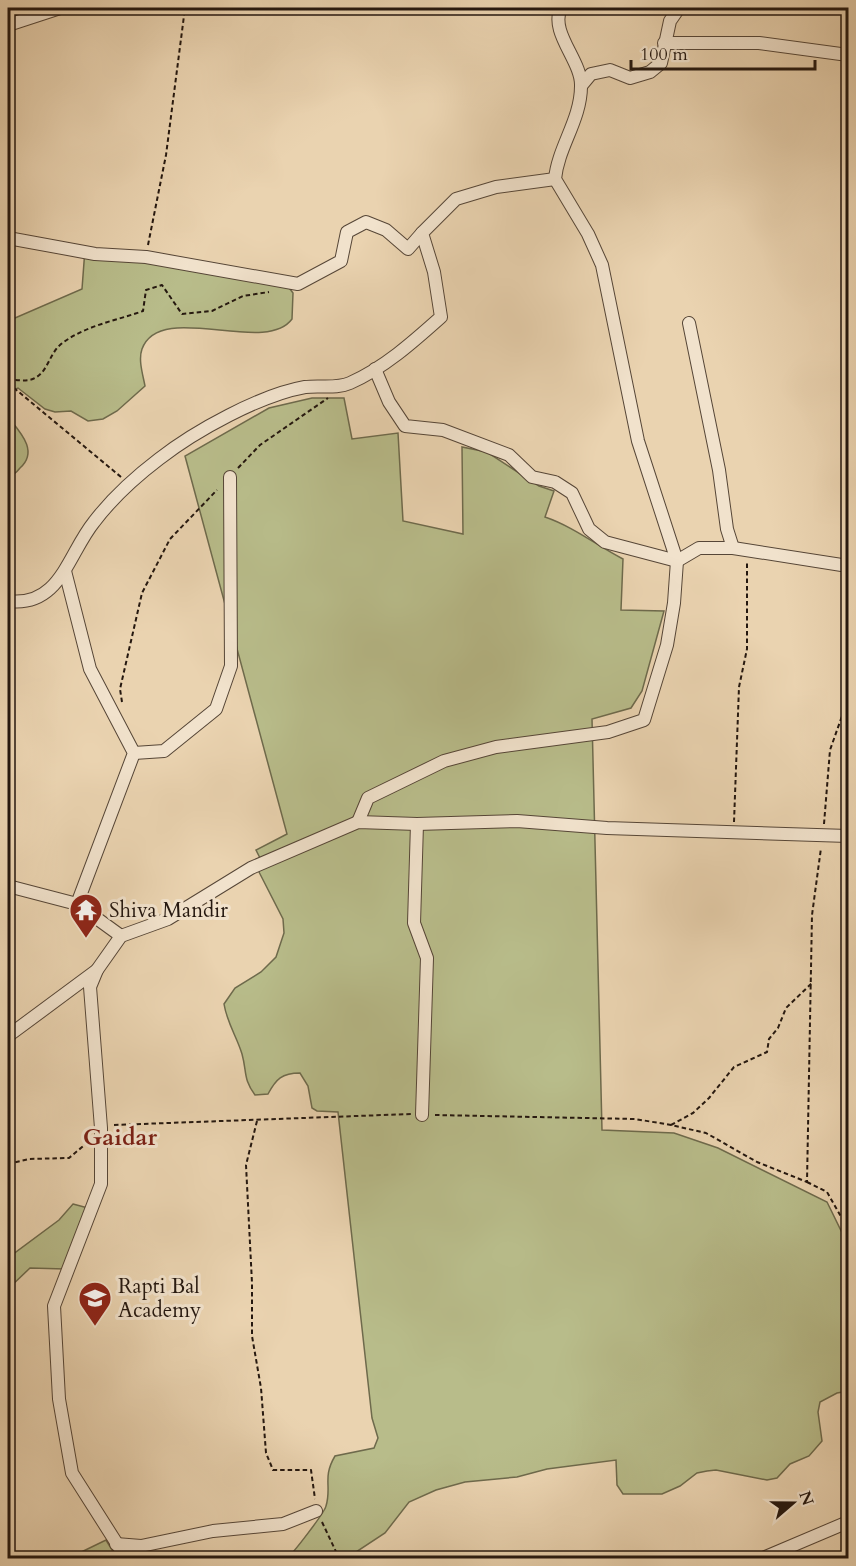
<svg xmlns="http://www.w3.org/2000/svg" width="856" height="1566" font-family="Cardo,serif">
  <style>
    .green { fill: #b8bc8a; stroke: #6e6a4c; stroke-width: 1.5 }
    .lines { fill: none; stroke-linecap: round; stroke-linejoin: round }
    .street-casing { stroke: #564637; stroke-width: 14 }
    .path { stroke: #24170f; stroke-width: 2; stroke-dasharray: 4.5 3; stroke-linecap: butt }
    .street { stroke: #f1e2cc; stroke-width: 12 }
    .labels { text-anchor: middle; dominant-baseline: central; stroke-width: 6; stroke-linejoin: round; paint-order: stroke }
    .poi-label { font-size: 21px; fill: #24170f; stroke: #f1e2cc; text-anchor: start }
    .quarter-label { font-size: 24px; font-weight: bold; fill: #7a1f14; stroke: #f1e2cc }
  </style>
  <rect width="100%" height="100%" fill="#ead3b0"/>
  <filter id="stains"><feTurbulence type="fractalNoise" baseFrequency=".00333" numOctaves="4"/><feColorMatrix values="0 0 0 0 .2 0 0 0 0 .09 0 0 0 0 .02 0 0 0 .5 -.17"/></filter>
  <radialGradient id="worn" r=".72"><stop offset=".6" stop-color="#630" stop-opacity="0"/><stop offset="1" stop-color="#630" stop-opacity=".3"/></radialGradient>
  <g class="green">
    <path d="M85 249 287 285 293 293 292 319C265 356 160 300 142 349 138 360 143 375 145 386L117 411 103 419 88 421 71 411 55 412 45 409 18 388 8 392V321L82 289Z"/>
    <path d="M312 398H344L352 439 398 433 403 521 463 534 462 447 487 452 539 486 554 491 545 517C574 527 596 545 623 559L621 610 664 611 642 691 631 708 592 719 602 1130 674 1133 718 1148 827 1202 848 1245V1391L837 1393 820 1402 818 1412 822 1441 809 1456 790 1464 777 1478 767 1480 716 1470 707 1471 697 1473 680 1486 662 1494H623L617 1485 616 1460 547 1469 517 1477 465 1482 436 1490 409 1502 385 1533 347 1558H287C292 1555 325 1512 326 1506 332 1486 322 1478 335 1456L374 1448 378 1438 372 1418 338 1112 317 1111 312 1108 308 1086 300 1073C282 1073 276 1079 268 1094L255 1095C243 1079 247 1072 242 1054 237 1037 227 1023 224 1004L235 988 261 972 276 957 284 933 283 919 259 872 261 860 256 850 287 834 185 456 269 408Z"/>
    <path d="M8 417C20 432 39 451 20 468 16 473 14 475 8 475Z"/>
    <polygon points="73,1204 88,1208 65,1269 30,1268 8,1289 8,1258 59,1220"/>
    <polygon points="106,1540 117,1558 69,1558"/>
  </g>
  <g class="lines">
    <g class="street-casing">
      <g id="street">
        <polyline points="8,25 60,8"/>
        <polyline points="664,43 759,43 848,55"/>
        <polyline points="581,86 591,74 610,70 630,78 650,72 661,63 670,21 679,8"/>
        <polyline points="8,238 95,254 146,257 298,284 341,261 347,232 366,222 386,230 408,249 422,233"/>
        <polyline points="689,323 719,470 727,529 733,548"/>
        <polyline points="375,369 389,402 405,426 443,430 509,455 532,477 555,482 572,493 589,529 605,542 677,561 699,548 733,548 848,566"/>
        <polyline points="65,571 90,669 134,753 77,904"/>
        <path d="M8 601C60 608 68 554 94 522 113 497 134 478 159 459 195 431 260 395 305 387 319 385 337 389 350 383 384 368 413 342 441 317L434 272 422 233 456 199 496 187 555 179"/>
        <polyline points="134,753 164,751 216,709 231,666 230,477"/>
        <path d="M358 822 368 798 444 761 496 747 608 732 644 720 667 645 674 603 677 561 638 441 602 265 588 234 555 179C558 147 581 120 581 86 582 61 549 32 561 8"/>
        <polyline points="417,824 414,923 427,958 422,1115"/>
        <polyline points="8,886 77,904 121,936"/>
        <polyline points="97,970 90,987 101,1128 101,1184 54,1306 59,1399 72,1473 126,1558"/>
        <polyline points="8,1036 97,970 121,936 168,919 251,868 358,822 417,824 517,821 607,828 848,836"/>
        <polyline points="116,1544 141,1546 213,1531 283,1524 316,1511"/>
        <polyline points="763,1558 848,1522"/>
      </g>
    </g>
    <g class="path">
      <polyline points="148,245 166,155 185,8"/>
      <path d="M8 379C16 380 28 382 35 378 48 371 49 355 60 345 83 326 115 321 143 311L146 290 162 285 182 314 212 311 243 296 269 292"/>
      <polyline points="8,383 121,477"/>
      <polyline points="238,468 260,445 328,398"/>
      <polyline points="122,702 120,689 142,593 170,539 217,490"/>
      <polyline points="734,822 739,687 747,649 747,561"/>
      <polyline points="824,824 830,750 848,699"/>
      <polyline points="435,1115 635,1119 671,1125 706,1133 757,1162 807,1182 812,915 821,848"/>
      <polyline points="257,1121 246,1165 252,1283 252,1336 261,1388 266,1453 273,1470 311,1470 315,1499"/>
      <polyline points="114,1125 411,1114"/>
      <polyline points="671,1125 693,1113 709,1098 734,1067 767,1052 769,1039 778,1028 786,1008 813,982"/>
      <polyline points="8,1164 29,1159 69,1158 88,1142"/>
      <polyline points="807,1182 827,1192 848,1229"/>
      <polyline points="322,1522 339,1558"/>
    </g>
    <use href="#street" class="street"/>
  </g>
  <defs>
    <g id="temple-pin" transform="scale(1.725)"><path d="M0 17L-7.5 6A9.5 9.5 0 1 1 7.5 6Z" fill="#8f2418" stroke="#f1e2cc"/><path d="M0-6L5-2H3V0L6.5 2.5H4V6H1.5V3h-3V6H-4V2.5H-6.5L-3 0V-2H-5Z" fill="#fff"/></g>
    <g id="school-pin" transform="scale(1.725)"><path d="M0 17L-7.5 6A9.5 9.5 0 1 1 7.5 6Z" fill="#8f2418" stroke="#f1e2cc"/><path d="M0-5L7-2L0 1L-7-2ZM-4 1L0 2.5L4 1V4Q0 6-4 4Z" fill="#fff"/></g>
  </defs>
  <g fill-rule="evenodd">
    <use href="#temple-pin" x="86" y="910"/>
    <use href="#school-pin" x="95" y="1298"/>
  </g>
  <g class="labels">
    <g class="poi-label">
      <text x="109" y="910">Shiva Mandir</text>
      <text x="118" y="1286">Rapti Bal<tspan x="118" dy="24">Academy</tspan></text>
    </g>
    <g class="quarter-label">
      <text x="120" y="1137">Gaidar</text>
    </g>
  </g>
  <rect width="856" height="1566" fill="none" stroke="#ead3b0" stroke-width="30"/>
  <rect x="9" y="9" width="838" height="1548" fill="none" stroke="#24170f" stroke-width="3"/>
  <rect x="15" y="15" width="826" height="1536" fill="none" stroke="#24170f" stroke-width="1.5"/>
  <g transform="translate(793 1503) rotate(70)" stroke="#f1e2cc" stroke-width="4.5" paint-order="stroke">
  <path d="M0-4.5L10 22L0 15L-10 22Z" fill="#24170f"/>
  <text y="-9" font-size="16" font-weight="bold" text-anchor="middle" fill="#24170f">N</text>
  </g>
  <path d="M631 60v9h184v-9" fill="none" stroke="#24170f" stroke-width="3"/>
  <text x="640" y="60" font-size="18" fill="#24170f" stroke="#f1e2cc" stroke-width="4.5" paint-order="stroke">100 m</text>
  <rect width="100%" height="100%" filter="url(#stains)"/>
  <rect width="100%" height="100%" fill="url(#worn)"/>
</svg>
